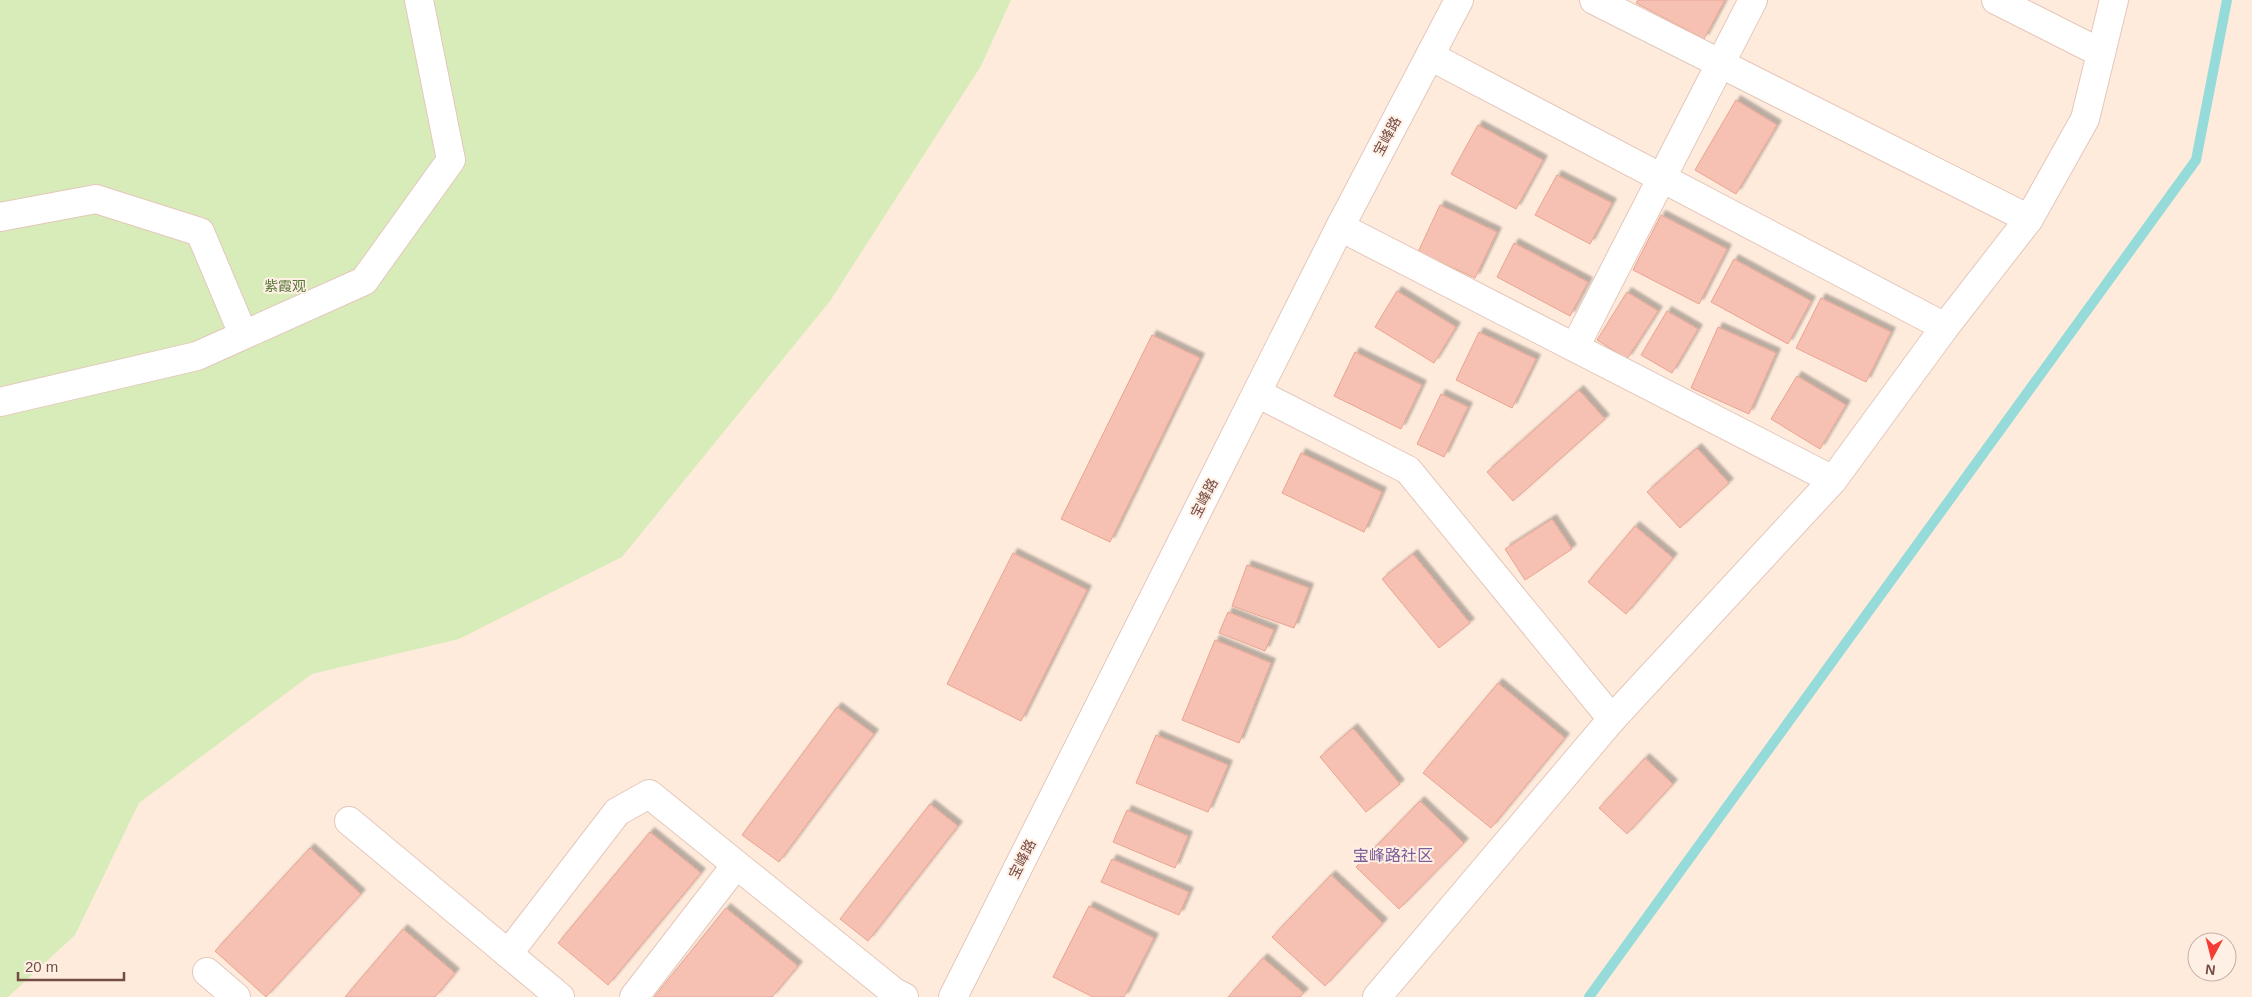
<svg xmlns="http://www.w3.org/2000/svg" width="2252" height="997" font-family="Helvetica,'Noto Sans SC',sans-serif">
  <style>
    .green { fill: #d8ecba }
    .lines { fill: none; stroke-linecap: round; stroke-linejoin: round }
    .stream { stroke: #95dbda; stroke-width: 10 }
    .building { fill: #f6c1b2; stroke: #eaa391; filter: url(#shadow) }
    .minor-casing { stroke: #e4c7bb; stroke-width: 30 }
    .tertiary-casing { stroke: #e4c7bb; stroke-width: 30 }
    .minor { stroke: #fff; stroke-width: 28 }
    .tertiary { stroke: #fff; stroke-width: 28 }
    .labels { text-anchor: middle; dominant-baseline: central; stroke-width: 4; stroke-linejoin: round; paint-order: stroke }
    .street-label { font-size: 14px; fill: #754c44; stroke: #fff0e5 }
    .park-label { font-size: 14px; fill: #567638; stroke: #fff0e5 }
    .quarter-label { font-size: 16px; fill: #7b5e99; stroke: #fff0e5 }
  </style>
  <defs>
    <filter id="shadow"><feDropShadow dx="4.5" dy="-4.5" stdDeviation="1" flood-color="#0004"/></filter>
  </defs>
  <rect width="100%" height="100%" fill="#feebdc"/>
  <polygon class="green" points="0,0 1011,0 981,66 830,301 622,557 459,639 312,674 139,803 75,935 8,997 0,997"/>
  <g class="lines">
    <polyline class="stream" points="1589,997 2196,160 2227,0"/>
  </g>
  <g class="building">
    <polygon points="1638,0 1725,0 1704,39 1636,3"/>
    <polygon points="1736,100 1777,125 1736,194 1695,170"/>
    <polygon points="1478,125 1543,160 1516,209 1451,174"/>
    <polygon points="1557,175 1612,203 1590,244 1535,215"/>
    <polygon points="1440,205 1497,232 1475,278 1418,252"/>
    <polygon points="1661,215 1727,249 1699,304 1633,270"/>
    <polygon points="1514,243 1588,282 1570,316 1497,277"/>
    <polygon points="1734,259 1811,301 1788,344 1711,302"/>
    <polygon points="1397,291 1456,327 1434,363 1375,327"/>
    <polygon points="1627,292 1658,311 1627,359 1597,340"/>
    <polygon points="1821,298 1891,332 1866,382 1796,348"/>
    <polygon points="1667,311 1698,329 1672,373 1641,355"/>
    <polygon points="1718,327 1776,353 1749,414 1691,388"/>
    <polygon points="1479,332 1536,359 1512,408 1456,380"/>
    <polygon points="1152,335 1200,358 1110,542 1061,519"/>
    <polygon points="1355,352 1422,385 1401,429 1334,396"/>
    <polygon points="1797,376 1846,405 1820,449 1771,419"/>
    <polygon points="1579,390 1605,419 1513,501 1487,472"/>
    <polygon points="1441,394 1468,407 1444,457 1417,444"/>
    <polygon points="1697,448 1729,483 1680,528 1647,492"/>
    <polygon points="1301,453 1382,492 1364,532 1282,493"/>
    <polygon points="1552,519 1572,549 1525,580 1505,549"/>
    <polygon points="1635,526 1673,558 1626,614 1588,582"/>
    <polygon points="1013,553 1087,590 1021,721 947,684"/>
    <polygon points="1413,554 1470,623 1439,648 1382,579"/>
    <polygon points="1247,565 1309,588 1294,628 1232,606"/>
    <polygon points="1228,612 1274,630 1265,651 1219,633"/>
    <polygon points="1215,640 1271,663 1239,743 1182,720"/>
    <polygon points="1498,683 1565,738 1491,828 1423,773"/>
    <polygon points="837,707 874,734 779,862 742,835"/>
    <polygon points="1353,728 1400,784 1366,812 1320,757"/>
    <polygon points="1156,735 1228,765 1208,812 1136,783"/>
    <polygon points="1645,758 1673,784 1627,834 1599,808"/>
    <polygon points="1420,801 1464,843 1399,909 1356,867"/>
    <polygon points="930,804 958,826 868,941 840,919"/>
    <polygon points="1127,810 1188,836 1175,868 1113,842"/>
    <polygon points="650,832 701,873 608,985 558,943"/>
    <polygon points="310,848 361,894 266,997 215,951"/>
    <polygon points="1112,859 1189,892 1179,915 1101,882"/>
    <polygon points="1331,875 1383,923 1325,986 1272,937"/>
    <polygon points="1089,906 1154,938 1124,997 1093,997 1053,977"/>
    <polygon points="726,908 798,966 772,997 654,997"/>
    <polygon points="403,929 455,973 435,997 345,997"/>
    <polygon points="1263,958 1304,993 1300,997 1228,997"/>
  </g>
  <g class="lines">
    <g class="minor-casing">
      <g id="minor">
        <polyline points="1594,0 2029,219"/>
        <polyline points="1996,0 2101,53"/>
        <polyline points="1430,56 1945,327"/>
        <polyline points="0,217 96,199 200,232 243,334"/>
        <polyline points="1340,227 1833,480"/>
        <polyline points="1575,347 1753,0"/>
        <polyline points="1257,393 1408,470 1612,719"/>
        <polyline points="0,402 197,356 364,281 451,160 419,0"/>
        <polyline points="349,821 560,997"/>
        <polyline points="508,954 617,812 649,794 894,992 904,997"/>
        <polyline points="207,972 236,997"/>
        <polyline points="634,997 736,865"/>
        <polyline points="1377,997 1612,719 1833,480 1945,327 2029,219 2085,119 2114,0"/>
      </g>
    </g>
    <g class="tertiary-casing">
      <polyline id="tertiary" points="953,997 1340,227 1459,0"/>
    </g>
    <use href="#minor" class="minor"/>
    <use href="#tertiary" class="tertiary"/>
  </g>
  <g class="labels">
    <g class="street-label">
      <text transform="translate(1387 136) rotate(-62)">宝峰路</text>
      <text transform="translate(1204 498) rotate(-63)">宝峰路</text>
      <text transform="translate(1022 859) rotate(-63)">宝峰路</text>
    </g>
    <g class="park-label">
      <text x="285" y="286">紫霞观</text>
    </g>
    <g class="quarter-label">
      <text x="1393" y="855">宝峰路社区</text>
    </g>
  </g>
  <g transform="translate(2212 957) rotate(187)"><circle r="24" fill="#fff0e5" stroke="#c8aea5"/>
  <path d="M0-4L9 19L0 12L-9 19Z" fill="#f43e35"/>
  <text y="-8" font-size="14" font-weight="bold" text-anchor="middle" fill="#754c44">N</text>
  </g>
  <path d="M18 972v8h106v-8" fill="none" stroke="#754c44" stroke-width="2.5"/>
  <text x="25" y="972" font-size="15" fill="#754c44" stroke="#fff0e5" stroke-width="4" paint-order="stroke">20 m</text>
</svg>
